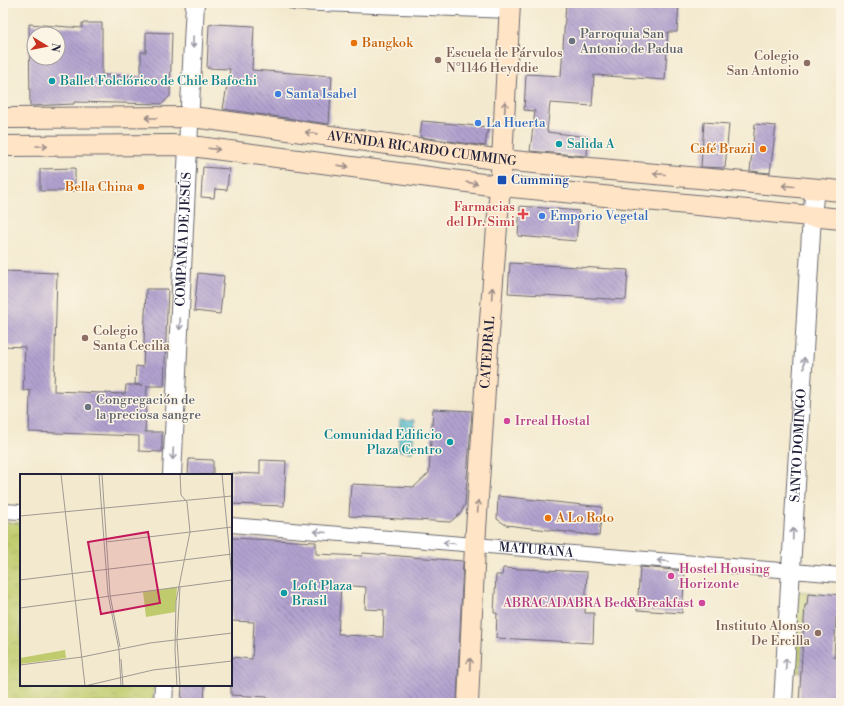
<svg xmlns="http://www.w3.org/2000/svg" width="844" height="706" font-family="'Libre Bodoni',serif">
  <style>
    .grass { fill: #bfcb6d; stroke: #707654 }
    .park { fill: url(#park-crowns); stroke: #707654 }
    .water { fill: url(#water-waves); stroke: #386e83 }
    .building { fill: url(#building-back-hatch); fill-rule: evenodd }
    .lines { fill: none; stroke-linecap: round; stroke-linejoin: round }
    .minor-casing { stroke: #6b686e; stroke-width: 16 }
    .tertiary-casing { stroke: #6b686e; stroke-width: 20 }
    .secondary-casing { stroke: #6b686e; stroke-width: 22 }
    .minor { stroke: #fff; stroke-width: 14 }
    .tertiary { stroke: #fff; stroke-width: 18 }
    .secondary { stroke: #ffe4c6; stroke-width: 20 }
    .oneway { stroke: #9c9ca7 }
    .oneway2 { stroke: #9c8d87 }
    .worship-dot { fill: #6b7280; stroke: #fcf5e5; stroke-width: 1.5 }
    .food-dot { fill: #e8710a; stroke: #fcf5e5; stroke-width: 1.5 }
    .education-dot { fill: #8d6e63; stroke: #fcf5e5; stroke-width: 1.5 }
    .culture-dot { fill: #0f9aa8; stroke: #fcf5e5; stroke-width: 1.5 }
    .shop-dot { fill: #3f7fe0; stroke: #fcf5e5; stroke-width: 1.5 }
    .transit-dot { fill: #1a4fb4; stroke: #fcf5e5; stroke-width: 1.5 }
    .health-dot { fill: #e0444e; stroke: #fcf5e5; stroke-width: 1.5 }
    .hotel-dot { fill: #d1479c; stroke: #fcf5e5; stroke-width: 1.5 }
    .labels { text-anchor: middle; dominant-baseline: central; stroke-width: 3; stroke-linejoin: round; paint-order: stroke }
    .worship-label { font-size: 13px; fill: #5b616d; stroke: #fcf5e5; text-anchor: start }
    .food-label { font-size: 13px; fill: #c56008; stroke: #fcf5e5; text-anchor: start }
    .education-label { font-size: 13px; fill: #785e54; stroke: #fcf5e5; text-anchor: start }
    .culture-label { font-size: 13px; fill: #0d838f; stroke: #fcf5e5; text-anchor: start }
    .shop-label { font-size: 13px; fill: #366cbe; stroke: #fcf5e5; text-anchor: start }
    .street-label { font-size: 13px; fill: #22223b; stroke: #fcf5e5 }
    .transit-label { font-size: 13px; fill: #164399; stroke: #fcf5e5; text-anchor: start }
    .health-label { font-size: 13px; fill: #be3a42; stroke: #fcf5e5; text-anchor: end }
    .hotel-label { font-size: 13px; fill: #b23c85; stroke: #fcf5e5; text-anchor: start }
    .inset-road { fill: none; stroke: #9f9993; stroke-width: 1 }
    .view { fill: #c2185b; fill-opacity: 0.15; stroke: #c2185b; stroke-width: 2 }
    .inset-edge { fill: none; stroke: #22223b; stroke-width: 2 }
  </style>
  <defs>
    <pattern id="park-crowns" width="20" height="18" patternUnits="userSpaceOnUse"><rect width="20" height="18" fill="#bfcb6d"/><path d="M2 6a3 3 0 1 1 6 0M12 15a3 3 0 1 1 6 0" fill="none" stroke="#a4ae5f"/></pattern>
    <pattern id="water-waves" width="16" height="10" patternUnits="userSpaceOnUse"><rect width="16" height="10" fill="#4fbbcb"/><path d="M0 5q4-4 8 0t8 0" fill="none" stroke="#4198a6"/></pattern>
    <pattern id="building-back-hatch" width="6" height="6" patternUnits="userSpaceOnUse"><rect width="6" height="6" fill="#b1a1cf"/><path d="M-1 5l2 2M0 0l6 6M5-1l2 2" fill="none" stroke="#9083a9"/></pattern>
  </defs>
  <rect width="100%" height="100%" fill="#fcf5e5"/>
  <filter id="ink" filterUnits="userSpaceOnUse"><feTurbulence type="fractalNoise" baseFrequency=".025" numOctaves="2"/><feDisplacementMap in="SourceGraphic" scale="8" xChannelSelector="R" yChannelSelector="G"/><feConvolveMatrix kernelMatrix="1 2 1 2 8 2 1 2 1" color-interpolation-filters="sRGB"/></filter>
  <filter id="wash" filterUnits="userSpaceOnUse"><feTurbulence type="fractalNoise" baseFrequency=".012" numOctaves="4" result="noise"/><feDisplacementMap in="SourceGraphic" scale="16" xChannelSelector="R" yChannelSelector="G"/><feGaussianBlur stdDeviation="0.9" result="paint"/><feColorMatrix in="noise" values="0 0 0 0 0 0 0 0 0 0 0 0 0 0 0 0 0 1.4 0 .05"/><feComposite in="paint" operator="in"/></filter>
  <g filter="url(#wash)">
    <rect width="100%" height="100%" fill="#f3e9ce"/>
    <polygon class="grass" points="797,591 820,593 820,595 808,594 807,605 805,605 801,672 792,672"/>
    <polygon class="park" points="3,522 21,523 21,685 154,685 153,703 3,703"/>
    <polygon class="water" points="400,419 415,420 412,452 398,451"/>
    <g id="blocks">
      <g class="building">
        <polygon points="566,3 679,3 677,32 668,32 665,80 594,75 592,106 550,103 547,132 588,137 587,156 530,151 535,111 524,110 526,74 561,76"/>
        <path d="M82 23H102V75L141 76V52H146V32L172 33 170 96 162 104 74 102V104L30 106 29 24 82 28ZM34 34H58V58H34Z"/>
        <polygon points="215,24 254,26 252,70 332,76 329,124 223,109 230,69 207,68 209,25"/>
        <polygon points="422,121 488,127 485,146 420,137"/>
        <polygon points="704,122 729,124 725,168 701,167"/>
        <polygon points="755,124 776,126 770,173 750,171"/>
        <polygon points="203,167 229,169 227,190 215,189 214,198 201,197"/>
        <polygon points="75,168 75,191 40,191 40,169"/>
        <polygon points="520,206 579,211 576,241 518,236"/>
        <polygon points="510,263 628,270 626,300 508,293"/>
        <polygon points="3,271 57,273 54,391 125,394 126,385 143,385 135,385 136,366 143,367 146,289 168,289 164,386 147,386 145,432 162,432 162,452 139,451 139,436 29,432 30,390 23,391 25,347 3,346"/>
        <polygon points="198,273 224,276 220,314 194,311"/>
        <polygon points="433,409 472,411 465,504 461,513 450,522 349,516 351,484 414,487 429,473"/>
        <polygon points="189,459 213,460 213,475 188,475"/>
        <polygon points="260,460 286,461 284,506 231,504 231,473 260,474"/>
        <polygon points="498,496 602,507 599,536 506,525 497,519"/>
        <path d="M231 538 316 542V554L362 556 363 553 463 561 457 703H267V697L231 695V657L252 659 254 622 231 621ZM341 585 366 587 365 609 384 610 383 637 344 635 343 634H338Z"/>
        <polygon points="640,567 685,571 682,613 637,610"/>
        <polygon points="503,568 587,572 585,613 594,613 593,643 496,638 497,613 494,613 496,575 502,575"/>
        <polygon points="820,593 841,595 841,618 836,618 834,657 841,658 841,703 799,703 805,605 807,605 808,594 820,595"/>
        <polygon points="182,685 205,685 204,703 181,703"/>
      </g>
    </g>
  </g>
  <g filter="url(#ink)">
    <use href="#blocks" fill-opacity="0" stroke="#6b686e" stroke-width="1"/>
    <g class="lines">
      <g class="minor-casing">
        <g id="minor">
          <polyline points="294,3 510,11"/>
          <polyline points="3,511 21,512"/>
          <path id="s1" d="M231 525 841 575"/>
        </g>
      </g>
      <g class="tertiary-casing">
        <g id="tertiary">
          <path id="s2" d="M172 475 195 3"/>
          <polyline points="163,703 164,685"/>
          <path id="s3" d="M783 703 812 216 815 188"/>
        </g>
      </g>
      <g class="secondary-casing">
        <g id="secondary">
          <path id="s4" d="M3 118 190 117 208 119 502 160 841 191"/>
          <polyline points="3,146 173,145 199,147 490,185 841,219"/>
          <path id="s5" d="M468 703 475 545 486 374 502 160 510 3"/>
        </g>
      </g>
      <use href="#minor" class="minor"/>
      <use href="#tertiary" class="tertiary"/>
      <use href="#secondary" class="secondary"/>
    </g>
    <defs><path id="oneway-shaft" d="M-6 0H5M1.5-3L5.5 0L1.5 3" fill="none" stroke-width="1.6" stroke-linecap="round" stroke-linejoin="round"/></defs>
    <g class="oneway">
      <use href="#oneway-shaft" transform="translate(193 42) rotate(92)"/>
      <use href="#oneway-shaft" transform="translate(180 324) rotate(93)"/>
      <use href="#oneway-shaft" transform="translate(804 363) rotate(-87)"/>
      <use href="#oneway-shaft" transform="translate(173 454) rotate(93)"/>
      <use href="#oneway-shaft" transform="translate(320 532) rotate(-175)"/>
      <use href="#oneway-shaft" transform="translate(793 534) rotate(-87)"/>
      <use href="#oneway-shaft" transform="translate(449 543) rotate(-175)"/>
      <use href="#oneway-shaft" transform="translate(663 561) rotate(-175)"/>
      <use href="#oneway-shaft" transform="translate(786 664) rotate(-87)"/>
    </g>
    <g class="oneway2">
      <use href="#oneway-shaft" transform="translate(505 107) rotate(-87)"/>
      <use href="#oneway-shaft" transform="translate(151 118) rotate(180)"/>
      <use href="#oneway-shaft" transform="translate(311 133) rotate(-172)"/>
      <use href="#oneway-shaft" transform="translate(42 146)"/>
      <use href="#oneway-shaft" transform="translate(214 149) rotate(7)"/>
      <use href="#oneway-shaft" transform="translate(343 166) rotate(7)"/>
      <use href="#oneway-shaft" transform="translate(659 174) rotate(-175)"/>
      <use href="#oneway-shaft" transform="translate(472 183) rotate(7)"/>
      <use href="#oneway-shaft" transform="translate(788 186) rotate(-175)"/>
      <use href="#oneway-shaft" transform="translate(492 293) rotate(-86)"/>
      <use href="#oneway-shaft" transform="translate(478 506) rotate(-86)"/>
      <use href="#oneway-shaft" transform="translate(470 664) rotate(-87)"/>
    </g>
  </g>
  <g class="worship-dot">
    <circle cx="572" cy="41" r="4"/>
    <circle cx="88" cy="407" r="4"/>
  </g>
  <g class="food-dot">
    <circle cx="354" cy="43" r="4"/>
    <circle cx="763" cy="149" r="4"/>
    <circle cx="141" cy="187" r="4"/>
    <circle cx="548" cy="518" r="4"/>
  </g>
  <g class="education-dot">
    <circle cx="438" cy="60" r="4"/>
    <circle cx="807" cy="63" r="4"/>
    <circle cx="85" cy="338" r="4"/>
    <circle cx="818" cy="633" r="4"/>
  </g>
  <g class="culture-dot">
    <circle cx="52" cy="81" r="4"/>
    <circle cx="559" cy="144" r="4"/>
    <circle cx="450" cy="442" r="4"/>
    <circle cx="284" cy="593" r="4"/>
  </g>
  <g class="shop-dot">
    <circle cx="278" cy="94" r="4"/>
    <circle cx="478" cy="123" r="4"/>
    <circle cx="542" cy="216" r="4"/>
  </g>
  <rect class="transit-dot" x="497" y="175" width="10" height="10" rx="2"/>
  <path class="health-dot" d="M521 208h4v4h4v4h-4v4h-4v-4h-4v-4h4z"/>
  <g class="hotel-dot">
    <circle cx="507" cy="421" r="4"/>
    <circle cx="671" cy="576" r="4"/>
    <circle cx="702" cy="603" r="4"/>
  </g>
  <g class="labels">
    <g class="worship-label">
      <text x="580" y="34">Parroquia San<tspan x="580" dy="15">Antonio de Padua</tspan></text>
      <text x="96" y="400">Congregación de<tspan x="96" dy="15">la preciosa sangre</tspan></text>
    </g>
    <g class="food-label">
      <text x="362" y="43">Bangkok</text>
      <text x="755" y="149" text-anchor="end">Café Brazil</text>
      <text x="133" y="187" text-anchor="end">Bella China</text>
      <text x="556" y="518">A Lo Roto</text>
    </g>
    <g class="education-label">
      <text x="446" y="53">Escuela de Párvulos<tspan x="446" dy="15">N°1146 Heyddie</tspan></text>
      <text x="799" y="56" text-anchor="end">Colegio<tspan x="799" dy="15">San Antonio</tspan></text>
      <text x="93" y="331">Colegio<tspan x="93" dy="15">Santa Cecilia</tspan></text>
      <text x="810" y="626" text-anchor="end">Instituto Alonso<tspan x="810" dy="15">De Ercilla</tspan></text>
    </g>
    <g class="culture-label">
      <text x="60" y="81">Ballet Folclórico de Chile Bafochi</text>
      <text x="567" y="144">Salida A</text>
      <text x="442" y="435" text-anchor="end">Comunidad Edificio<tspan x="442" dy="15">Plaza Centro</tspan></text>
      <text x="292" y="586">Loft Plaza<tspan x="292" dy="15">Brasil</tspan></text>
    </g>
    <g class="shop-label">
      <text x="286" y="94">Santa Isabel</text>
      <text x="486" y="123">La Huerta</text>
      <text x="550" y="216">Emporio Vegetal</text>
    </g>
    <g class="street-label">
      <text stroke="none"><textPath href="#s4" startOffset="421">AVENIDA RICARDO CUMMING</textPath></text>
      <text stroke="none"><textPath href="#s2" startOffset="236">COMPAÑÍA DE JESÚS</textPath></text>
      <text stroke="none"><textPath href="#s5" startOffset="351">CATEDRAL</textPath></text>
      <text stroke="none"><textPath href="#s3" startOffset="258">SANTO DOMINGO</textPath></text>
      <text stroke="none"><textPath href="#s1" startOffset="306">MATURANA</textPath></text>
    </g>
    <g class="transit-label">
      <text x="511" y="180">Cumming</text>
    </g>
    <g class="health-label">
      <text x="515" y="207">Farmacias<tspan x="515" dy="15">del Dr. Simi</tspan></text>
    </g>
    <g class="hotel-label">
      <text x="515" y="421">Irreal Hostal</text>
      <text x="679" y="569">Hostel Housing<tspan x="679" dy="15">Horizonte</tspan></text>
      <text x="694" y="603" text-anchor="end">ABRACADABRA Bed&amp;Breakfast</text>
    </g>
  </g>
  <g transform="translate(20 474)">
    <rect width="212" height="212" fill="#f3e9ce"/>
    <path d="M157 113 155 138 126 143 123 118ZM45 176 46 184 0 190V184Z" fill="#bfcb6d"/>
    <path class="inset-road" d="M41 0 65 212M79 0 88 120 99 176 101 212M82 0 90 121 100 173M202 0 212 104M0 42 212 22M86 68 212 53M0 106 212 80M0 134 212 106M157 165 160 113M157 165 160 212M101 185 103 212M0 191 62 183 130 169 212 159M65 212 133 196 212 187M157 212 155 176 156 127 170 58 167 28 161 21 160 0"/>
    <path class="view" d="M128 58 140 129 81 140 68 68Z"/>
    <rect width="212" height="212" class="inset-edge"/>
  </g>
  <rect width="844" height="706" fill="none" stroke="#fcf5e5" stroke-width="16"/>
  <g transform="translate(46 46) rotate(100)"><circle r="19" fill="#fcf5e5" stroke="#a5a1a1"/>
  <path d="M0-3L7 15L0 10L-7 15Z" fill="#c8321e"/>
  <text y="-6" font-size="11" font-weight="bold" text-anchor="middle" fill="#22223b">N</text>
  </g>
</svg>
